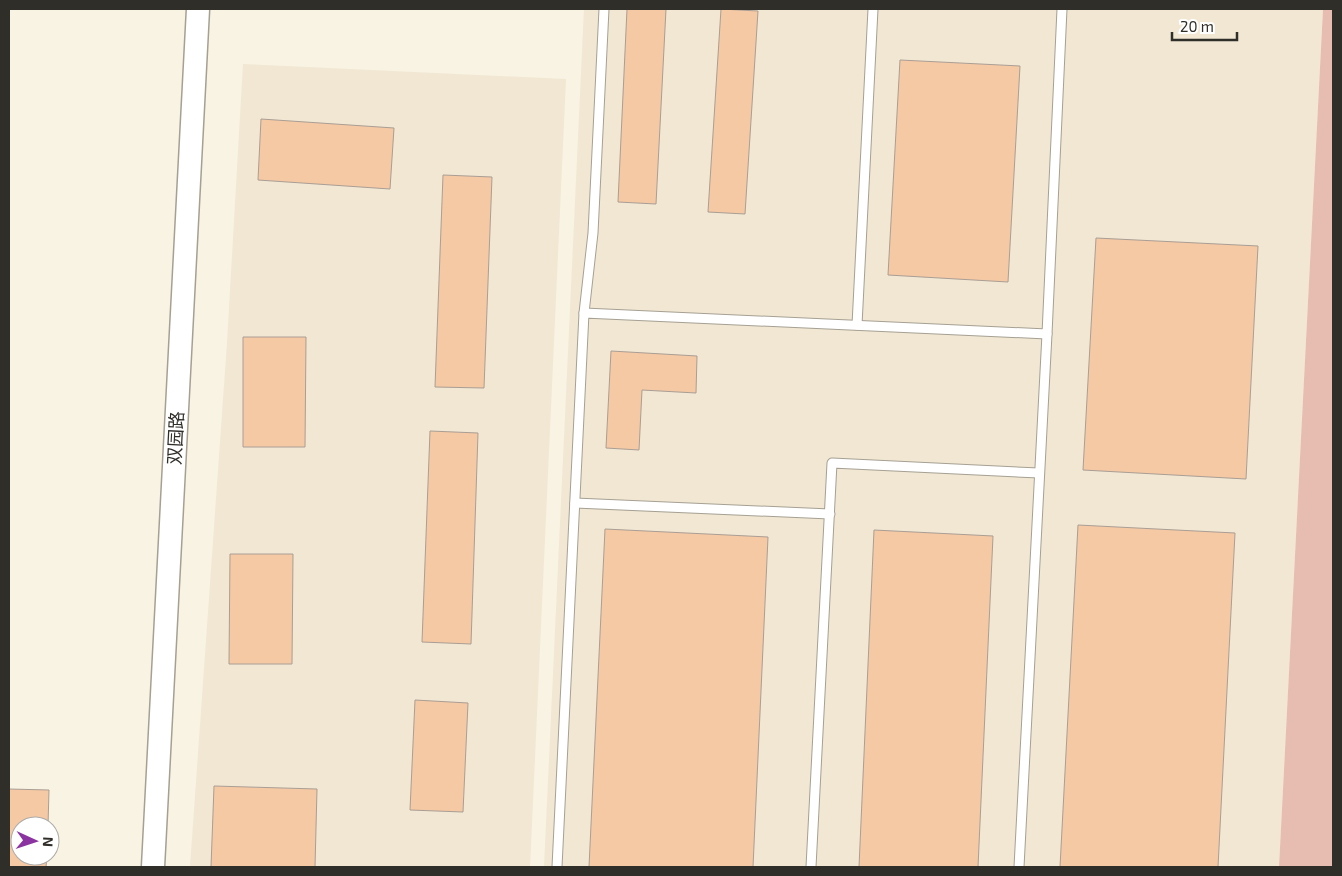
<svg xmlns="http://www.w3.org/2000/svg" width="1342" height="876" font-family="'Exo 2','Noto Sans SC',sans-serif">
  <style>
    .built { fill: #f1e7d3 }
    .green { fill: #e7bdb1 }
    .building { fill: #f5c9a4; stroke: #aa9e94 }
    .lines { fill: none; stroke-linecap: round; stroke-linejoin: round }
    .service-casing { stroke: #a6a093; stroke-width: 11 }
    .tertiary-casing { stroke: #a6a093; stroke-width: 25 }
    .service { stroke: #fff; stroke-width: 9 }
    .tertiary { stroke: #fff; stroke-width: 22 }
    .labels { text-anchor: middle; dominant-baseline: central; stroke-width: 4; stroke-linejoin: round; paint-order: stroke }
    .street-label { font-size: 18px; fill: #302e29; stroke: #fff }
  </style>
  <rect width="100%" height="100%" fill="#f9f3e4"/>
  <g class="built">
    <polygon points="584,9 1323,9 1279,867 544,867"/>
    <polygon points="243,64 566,79 530,867 190,867 227,343"/>
  </g>
  <polygon class="green" points="1323,9 1333,9 1333,867 1279,867"/>
  <g class="building">
    <polygon points="627,9 666,9 656,204 618,202"/>
    <polygon points="721,9 758,11 745,214 708,212"/>
    <polygon points="900,60 1020,66 1008,282 888,275"/>
    <polygon points="261,119 394,128 390,189 258,180"/>
    <polygon points="443,175 492,177 484,388 435,387"/>
    <polygon points="1096,238 1258,246 1246,479 1083,470"/>
    <polygon points="243,337 306,337 305,447 243,447"/>
    <polygon points="611,351 697,356 696,393 642,390 639,450 606,448"/>
    <polygon points="430,431 478,433 471,644 422,642"/>
    <polygon points="1078,525 1235,533 1218,867 1060,867"/>
    <polygon points="605,529 768,537 753,867 589,867"/>
    <polygon points="874,530 993,536 978,867 859,867"/>
    <polygon points="230,554 293,554 292,664 229,664"/>
    <polygon points="415,700 468,703 463,812 410,810"/>
    <polygon points="214,786 317,789 315,867 211,867"/>
    <polygon points="9,789 49,790 48,826 20,826 20,856 47,856 46,867 9,867"/>
  </g>
  <g class="lines">
    <g class="service-casing">
      <g id="service">
        <polyline points="584,313 593,233 604,9"/>
        <polyline points="857,325 873,9"/>
        <polyline points="575,503 830,514"/>
        <polyline points="557,867 584,313 1047,334 1062,9"/>
        <polyline points="811,867 832,463 1039,473"/>
        <polyline points="1019,867 1047,334"/>
      </g>
    </g>
    <g class="tertiary-casing">
      <polyline id="tertiary" points="153,867 198,9"/>
    </g>
    <use href="#service" class="service"/>
    <use href="#tertiary" class="tertiary"/>
  </g>
  <g class="labels">
    <g class="street-label">
      <text transform="translate(175 438) rotate(-87)">双园路</text>
    </g>
  </g>
  <rect width="1342" height="876" fill="none" stroke="#302e29" stroke-width="20"/>
  <g transform="translate(35 841) rotate(93)"><circle r="24" fill="#ffffff" stroke="#acaba9"/>
  <path d="M0-4L9 19L0 12L-9 19Z" fill="#8b33a0"/>
  <text y="-8" font-size="14" font-weight="bold" text-anchor="middle" fill="#302e29">N</text>
  </g>
  <path d="M1172 32v8h65v-8" fill="none" stroke="#302e29" stroke-width="2.5"/>
  <text x="1180" y="32" font-size="15" fill="#302e29" stroke="#ffffff" stroke-width="4" paint-order="stroke">20 m</text>
</svg>
